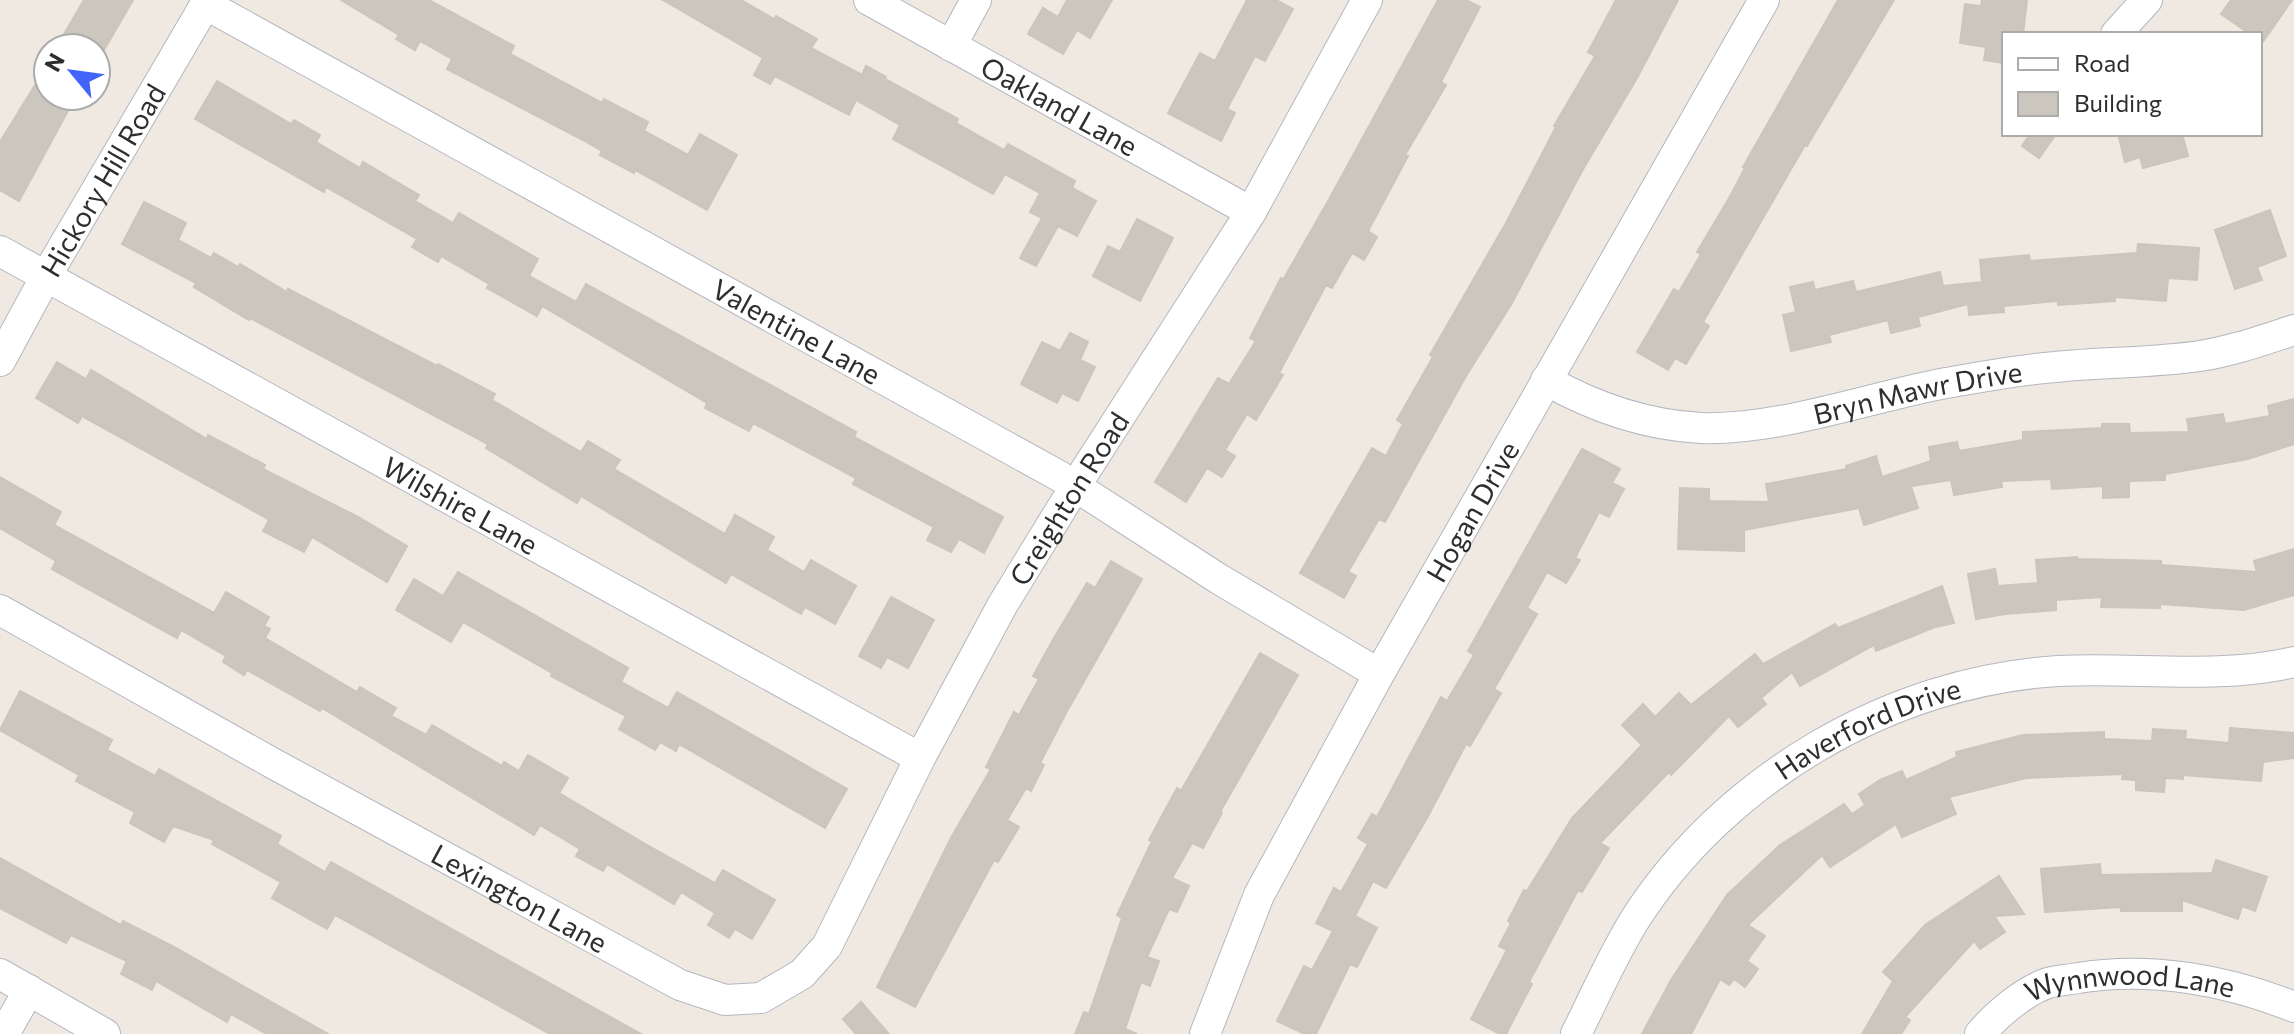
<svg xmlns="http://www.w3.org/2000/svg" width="2294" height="1034" font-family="Commissioner,sans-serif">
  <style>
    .building { fill: #cbc7bf; stroke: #cbc5ba; stroke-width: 2 }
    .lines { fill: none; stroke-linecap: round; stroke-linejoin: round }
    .minor-casing { stroke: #b4b7c1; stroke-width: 32 }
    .minor { stroke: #fff; stroke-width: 30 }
    .labels { text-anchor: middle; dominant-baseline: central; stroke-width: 6; stroke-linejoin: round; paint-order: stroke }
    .street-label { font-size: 28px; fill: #2e2e2e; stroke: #fff }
  </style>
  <rect width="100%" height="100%" fill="#efe9e1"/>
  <g class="building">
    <polygon points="84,0 133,0 101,55 96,52 96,48 56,48"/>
    <polygon points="341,0 429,0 514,46 510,54 602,103 604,99 648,122 644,131 688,155 700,134 737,155 707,210 635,170 634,173 600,155 602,151 583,140 447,69 452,59 420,41 415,50 396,39 399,35"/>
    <polygon points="663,0 741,0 774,19 776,16 817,39 811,48 862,75 866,66 886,77 885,79 958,119 956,123 1004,150 1008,144 1075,181 1072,188 1096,201 1077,236 1058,226 1036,266 1020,258 1042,218 1030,212 1040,193 1005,174 993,194 893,139 900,125 856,100 849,115 775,76 770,84 754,75 763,58"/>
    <polygon points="1067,0 1112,0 1090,38 1077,30 1063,54 1028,34 1043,8 1058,17"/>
    <polygon points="1247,0 1276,0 1293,9 1265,61 1255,56 1227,109 1235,113 1221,141 1168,113 1200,53 1215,61"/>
    <polygon points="1438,0 1466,0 1480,7 1441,82 1446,85 1405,155 1408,156 1368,231 1377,237 1364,260 1352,253 1332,288 1326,285 1279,373 1283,375 1256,420 1247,414 1225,450 1235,456 1222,477 1207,468 1186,502 1155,482 1218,378 1229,384 1256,341 1250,338 1281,278 1283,280 1327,203"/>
    <polygon points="1616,0 1678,0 1637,78 1582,171 1512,303 1466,376 1385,522 1379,519 1348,572 1356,576 1344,598 1300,573 1372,448 1386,456 1403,424 1397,420 1433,357 1430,355 1506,223 1556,127 1554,126 1595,56 1588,52"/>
    <polygon points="1838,0 1894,0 1807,146 1805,145 1703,322 1709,326 1686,364 1675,358 1668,370 1637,352 1674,289 1679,292 1701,254 1697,252 1728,200 1745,168 1743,167"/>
    <polygon points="1982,0 2027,0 2023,34 2004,34 2004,63 1984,60 1986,47 1960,43 1965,4 1981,6"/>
    <polygon points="2231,0 2292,0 2262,43 2260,34 2250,34 2221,14"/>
    <polygon points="48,64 48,96 76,96 19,201 0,190 0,142"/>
    <polygon points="217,81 291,124 294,120 320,135 316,142 360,168 363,162 419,195 415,201 453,223 459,213 538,259 529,276 576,302 586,284 856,432 854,437 1003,517 984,553 959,539 951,552 927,540 934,527 853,484 856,478 753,423 749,431 705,408 707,403 542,306 537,316 487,288 489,284 441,256 438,262 412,247 417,239 326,187 324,192 195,119"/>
    <polygon points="2030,134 2056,134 2039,158 2022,146"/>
    <polygon points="2118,134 2182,134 2188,156 2143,168 2140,157 2125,162"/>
    <polygon points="144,202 186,223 178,240 211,258 214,253 238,267 240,264 287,292 288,289 437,366 438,364 495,394 492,400 581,452 588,441 620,460 614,469 725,534 735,515 774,537 767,550 804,572 811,560 856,586 835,624 805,607 801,614 731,574 726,583 581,496 577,503 486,448 488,444 250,318 249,320 194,287 196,283 122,244"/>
    <polygon points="2270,210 2286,256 2257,267 2262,280 2235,289 2215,230"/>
    <polygon points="1137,219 1173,238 1140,301 1093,276 1108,246 1120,252"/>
    <polygon points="2138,244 2199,248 2197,280 2168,278 2166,301 2115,297 2115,301 2058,305 2058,301 2003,306 2004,312 1969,315 1968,304 1918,317 1920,326 1891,333 1888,320 1829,335 1831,342 1791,351 1783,315 1796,312 1790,287 1813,282 1815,290 1853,281 1856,292 1940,272 1943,286 1982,282 1980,260 2029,255 2030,261 2137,253"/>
    <polygon points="1070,333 1088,342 1080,360 1095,367 1078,401 1062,393 1057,403 1021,384 1042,342 1060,351"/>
    <polygon points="57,362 86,379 91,370 207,439 208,435 265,465 263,469 358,517 407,546 387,582 312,537 304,552 263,531 269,520 261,515 82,416 78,423 36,398"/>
    <polygon points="2294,399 2294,444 2248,459 2165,474 2165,480 2129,481 2129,497 2103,498 2103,486 2052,489 2051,479 2001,481 2002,487 1954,495 1951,480 1911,486 1918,508 1864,525 1859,508 1744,530 1744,551 1678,549 1680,488 1709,489 1709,501 1769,502 1766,484 1847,469 1846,466 1876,456 1882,477 1931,461 1929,447 1957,442 1959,451 2023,440 2023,432 2102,428 2102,424 2129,424 2130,433 2189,432 2187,419 2223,414 2225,424 2270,416 2268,406"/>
    <polygon points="1582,449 1620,469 1612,483 1624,489 1609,517 1599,512 1575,558 1580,560 1566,583 1547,572 1527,608 1537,614 1494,689 1501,693 1470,746 1466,744 1427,818 1386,888 1373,881 1355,916 1377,928 1357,967 1350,964 1316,1034 1305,1034 1277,1021 1304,966 1312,970 1333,931 1316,923 1334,888 1341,892 1368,844 1358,838 1372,814 1377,817 1441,697 1447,701 1474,655 1468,651"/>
    <polygon points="0,477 61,512 54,525 214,613 226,592 269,617 264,626 270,629 265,638 357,692 360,687 396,708 391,716 426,735 432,725 502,766 504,762 519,771 528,755 568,778 559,793 647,845 715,883 723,870 775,900 752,939 735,929 729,938 708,925 715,913 681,892 674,904 607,864 603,871 576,856 580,849 540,825 534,835 322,708 320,711 247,670 244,675 223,662 226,656 181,630 177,638 52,569 56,561 0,528"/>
    <polygon points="2294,549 2294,595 2244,610 2160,604 2160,608 2101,607 2102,597 2056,600 2056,610 2005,614 1976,619 1968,574 1995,569 1998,586 2038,583 2036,560 2077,557 2077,559 2161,561 2161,565 2257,572 2254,561"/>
    <polygon points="1111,561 1142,579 1066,713 1040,763 1044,765 1031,791 1026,788 1007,820 1019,827 998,862 994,860 915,1007 877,987 952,836 991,769 986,767 1014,712 1019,715 1039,679 1033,676 1054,638 1087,583 1095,588"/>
    <polygon points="458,572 628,668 621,682 668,708 677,692 847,789 825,828 679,744 676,751 660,742 655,750 619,729 626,716 551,676 552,673 463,622 451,642 396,610 414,579 443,596"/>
    <polygon points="1942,586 1954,623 1935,627 1876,651 1874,645 1800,686 1792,672 1761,698 1766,704 1738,727 1729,716 1671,775 1669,772 1600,843 1609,848 1582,892 1578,890 1529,982 1532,984 1506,1034 1500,1034 1471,1019 1507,950 1499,946 1511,923 1508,921 1524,890 1527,891 1572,818 1642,745 1622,725 1643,704 1655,717 1679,693 1691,705 1755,654 1763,664 1835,624 1838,628"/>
    <polygon points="891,597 934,620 908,668 887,657 881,668 859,656"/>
    <polygon points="1260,653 1298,675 1220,812 1222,813 1203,848 1192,843 1172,878 1189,886 1177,912 1169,909 1147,957 1159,961 1150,986 1141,982 1125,1029 1137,1034 1075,1034 1084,1012 1089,1014 1122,918 1117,915 1152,841 1149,840 1177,788 1181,791"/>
    <polygon points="20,691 112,740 107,750 155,776 159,769 281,836 277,844 325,872 331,862 641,1034 550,1034 335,915 327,929 272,898 281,882 212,844 214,840 173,826 164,842 130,823 135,812 76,781 79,775 0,730"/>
    <polygon points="2230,728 2294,733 2294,758 2263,762 2261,781 2183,775 2183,779 2165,778 2164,792 2136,790 2136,780 2122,779 2123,774 2026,778 1949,797 1956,814 1902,837 1896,824 1830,867 1822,855 1748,925 1765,936 1747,961 1758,969 1745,987 1734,979 1729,985 1720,979 1691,1034 1642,1034 1671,980 1727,895 1780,845 1844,804 1852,814 1865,805 1859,794 1880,780 1902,771 1906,780 1957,757 1956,752 2023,735 2104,732 2104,739 2152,741 2153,729 2186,731 2185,739 2229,743"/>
    <polygon points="0,858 121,925 123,921 174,947 328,1034 267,1034 231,1014 227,1022 156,981 152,990 121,974 127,961 71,935 66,943 0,908"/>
    <polygon points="2216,860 2267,877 2255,911 2242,906 2238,919 2182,900 2182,911 2121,911 2121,907 2045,912 2041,869 2100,864 2101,875 2212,873"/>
    <polygon points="1999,876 2024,914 1994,916 2005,932 1980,949 1974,941 1905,1017 1910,1020 1901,1034 1862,1034 1893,981 1883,972 1925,925"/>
    <polygon points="861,1002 889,1034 856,1034 843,1019"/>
  </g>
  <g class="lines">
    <g class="minor-casing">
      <g id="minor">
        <path id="s1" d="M869 0 1251 212"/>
        <path id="s2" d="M205 4 1061 477 1219 579 1379 674"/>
        <polyline points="2116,34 2147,0"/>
        <polyline points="951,46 976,0"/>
        <path id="s3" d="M0 251 920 758"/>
        <path id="s4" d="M0 361 45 278 208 0"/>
        <path id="s5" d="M1546 380C1595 408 1645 425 1701 428 1778 431 1870 397 1946 383 1982 377 2018 370 2055 367 2103 362 2152 363 2200 356 2232 351 2263 340 2294 330"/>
        <path id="s6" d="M0 610 274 764 680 985 725 1000 761 998 802 974 827 946 920 758 1003 604 1076 485 1251 212 1367 0"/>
        <polyline points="0,974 105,1034"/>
        <polyline points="4,1034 29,990"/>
        <path id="s7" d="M1205 1034 1259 895 1379 674 1764 0"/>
        <path id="s8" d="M1576 1034C1595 996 1612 957 1634 921 1724 779 1891 681 2058 671 2136 667 2217 680 2294 662"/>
        <path id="s9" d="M1980 1034C1996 1015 2024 991 2048 983 2057 980 2069 980 2078 978 2150 966 2227 980 2294 1007"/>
      </g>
    </g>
    <use href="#minor" class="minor"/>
  </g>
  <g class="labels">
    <g class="street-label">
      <text stroke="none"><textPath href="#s1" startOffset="218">Oakland Lane</textPath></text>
      <text stroke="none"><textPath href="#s4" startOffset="208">Hickory Hill Road</textPath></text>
      <text stroke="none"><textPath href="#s2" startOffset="676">Valentine Lane</textPath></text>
      <text stroke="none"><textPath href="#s5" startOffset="384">Bryn Mawr Drive</textPath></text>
      <text stroke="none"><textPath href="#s6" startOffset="1454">Creighton Road</textPath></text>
      <text stroke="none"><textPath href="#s3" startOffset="526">Wilshire Lane</textPath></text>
      <text stroke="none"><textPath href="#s7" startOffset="588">Hogan Drive</textPath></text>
      <text stroke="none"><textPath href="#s8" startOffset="436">Haverford Drive</textPath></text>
      <text stroke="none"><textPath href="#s6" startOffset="594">Lexington Lane</textPath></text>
      <text stroke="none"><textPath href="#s9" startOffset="168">Wynnwood Lane</textPath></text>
    </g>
  </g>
  <rect x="2002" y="32" width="260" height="104" fill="#ffffff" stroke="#ababab" stroke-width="2"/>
  <rect x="2018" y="58" width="40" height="12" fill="#ffffff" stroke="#ababab" stroke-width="2"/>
  <text x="2074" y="72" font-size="24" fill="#2e2e2e">Road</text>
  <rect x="2018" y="92" width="40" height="24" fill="#cbc7bf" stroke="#ababab" stroke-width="2"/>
  <text x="2074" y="112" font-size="24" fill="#2e2e2e">Building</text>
  <g transform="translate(72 72) rotate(299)"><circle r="38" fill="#ffffff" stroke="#ababab" stroke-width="2"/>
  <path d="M0-6L14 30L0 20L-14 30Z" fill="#4264fb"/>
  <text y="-12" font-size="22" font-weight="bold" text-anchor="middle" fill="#2e2e2e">N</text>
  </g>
</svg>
